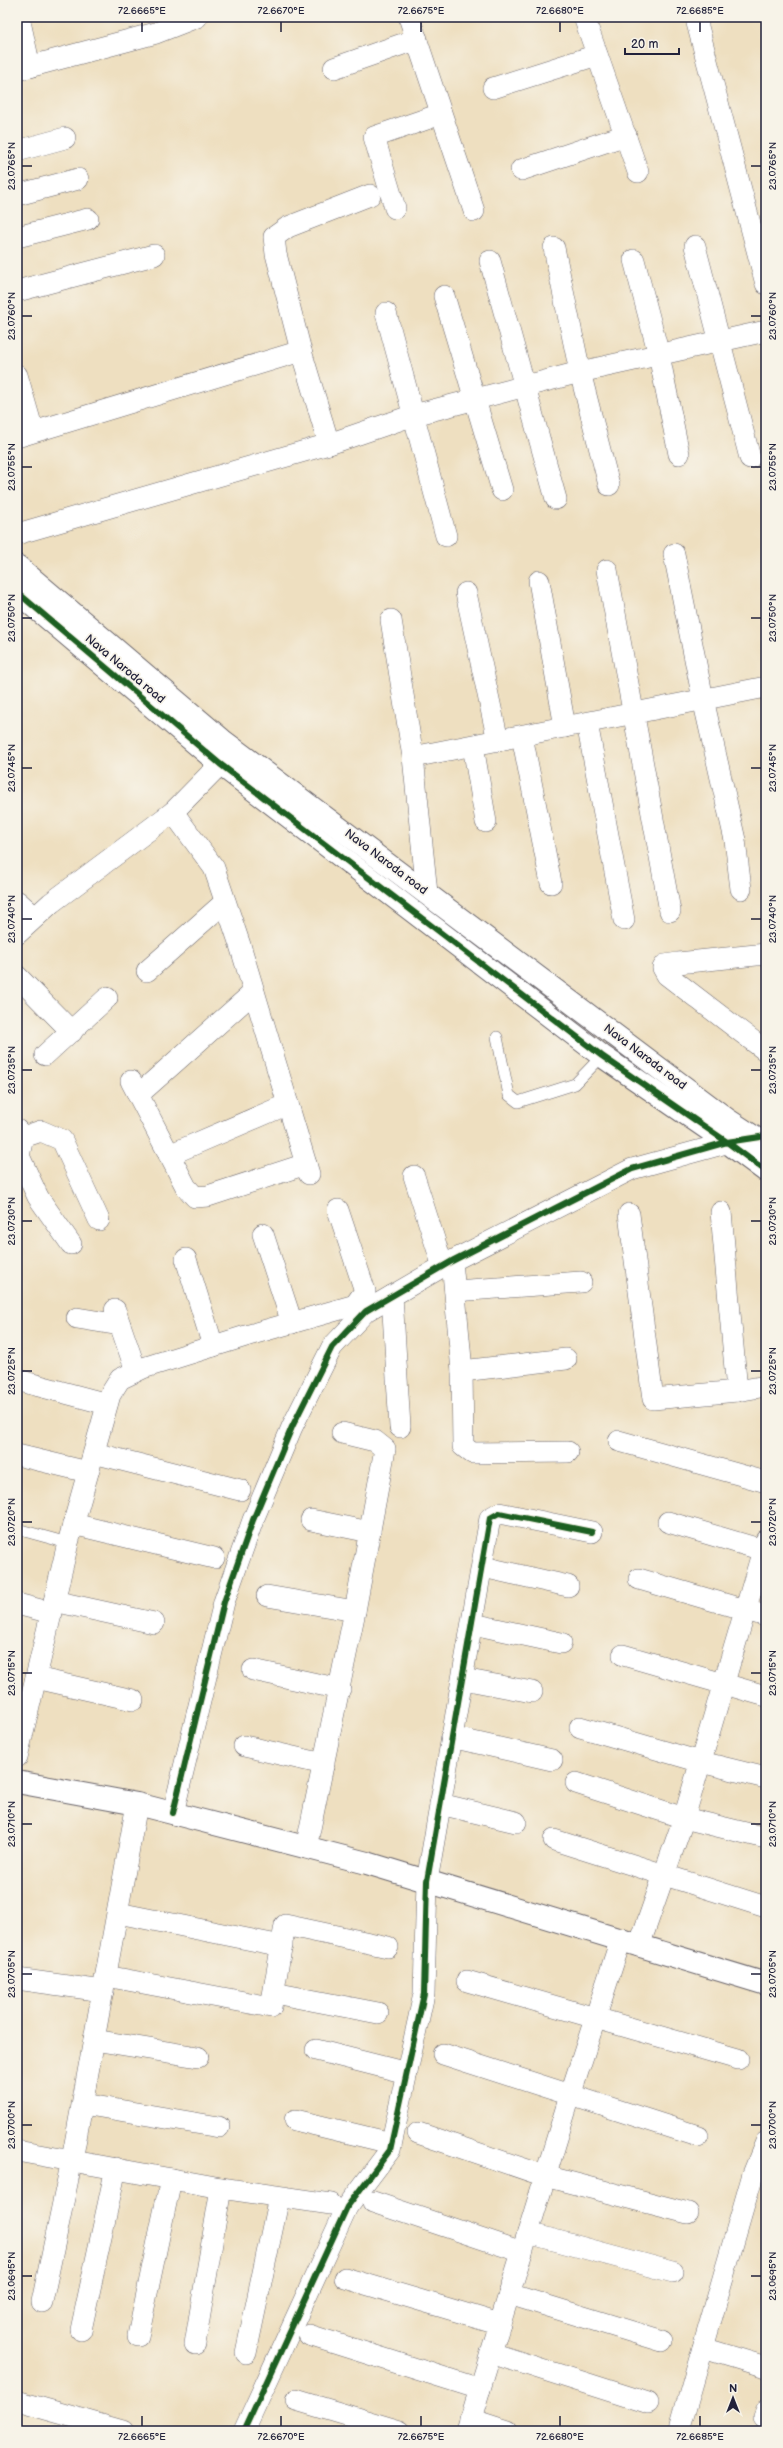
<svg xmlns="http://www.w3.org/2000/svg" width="783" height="2448" font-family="'Balsamiq Sans',sans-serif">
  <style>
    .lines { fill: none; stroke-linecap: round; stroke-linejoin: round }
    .lane-casing { stroke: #69646a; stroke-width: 12 }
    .street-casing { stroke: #69646a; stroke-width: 22 }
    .secondary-casing { stroke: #69646a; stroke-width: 24 }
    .lane { stroke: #fff; stroke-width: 11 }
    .street { stroke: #fff; stroke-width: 21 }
    .secondary { stroke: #fff; stroke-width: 22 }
    .cycleway-casing { stroke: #f7f3e8; stroke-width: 8 }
    .cycleway { stroke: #1b5e20; stroke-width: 6 }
    .ticks { fill: none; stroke: #22223b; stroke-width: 1.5 }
    .labels { text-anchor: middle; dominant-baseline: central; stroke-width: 3.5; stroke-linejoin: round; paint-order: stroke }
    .street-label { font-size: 12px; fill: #22223b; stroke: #f7f3e8 }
    .neatline { fill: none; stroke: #22223b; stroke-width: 1.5 }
    .ticks-label { font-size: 10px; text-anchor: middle; fill: #22223b }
  </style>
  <rect width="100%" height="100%" fill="#f7f3e8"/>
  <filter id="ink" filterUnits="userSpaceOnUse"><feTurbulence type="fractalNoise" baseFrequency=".025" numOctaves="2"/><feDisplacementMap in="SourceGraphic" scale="8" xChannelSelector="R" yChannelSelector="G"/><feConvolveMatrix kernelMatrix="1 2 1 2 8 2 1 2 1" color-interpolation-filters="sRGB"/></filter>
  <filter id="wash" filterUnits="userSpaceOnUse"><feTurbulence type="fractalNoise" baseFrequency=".012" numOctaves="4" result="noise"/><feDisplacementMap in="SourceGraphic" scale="16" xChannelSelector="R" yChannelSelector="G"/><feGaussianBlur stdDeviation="0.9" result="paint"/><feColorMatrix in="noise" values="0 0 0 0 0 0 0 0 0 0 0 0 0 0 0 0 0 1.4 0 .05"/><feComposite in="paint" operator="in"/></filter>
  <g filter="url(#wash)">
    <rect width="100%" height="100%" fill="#eedfc0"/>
  </g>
  <g filter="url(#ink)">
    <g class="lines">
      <g class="lane-casing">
        <g id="lane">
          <polyline points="497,1037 509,1095 518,1102 575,1084 602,1056"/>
          <polyline points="17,1529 68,1543"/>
        </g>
      </g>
      <g class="street-casing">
        <g id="street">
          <polyline points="19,17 30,67"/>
          <polyline points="409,17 474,211"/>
          <polyline points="584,17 638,172"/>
          <polyline points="697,23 766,284"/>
          <polyline points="334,68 417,39"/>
          <polyline points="17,70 156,33 197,17"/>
          <polyline points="493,88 597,55"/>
          <polyline points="17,151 65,138"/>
          <polyline points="521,170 626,135"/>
          <polyline points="17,195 78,179"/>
          <polyline points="395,208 374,137 441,114"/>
          <polyline points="17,237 88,219"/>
          <polyline points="695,246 750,458"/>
          <polyline points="554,248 580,372 609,485"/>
          <polyline points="634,260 659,355 679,454"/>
          <polyline points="490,261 556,499"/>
          <polyline points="17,291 154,255"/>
          <polyline points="444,296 502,490"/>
          <polyline points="386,313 446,536"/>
          <polyline points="17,375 33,431"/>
          <polyline points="17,437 301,351"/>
          <polyline points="329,444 301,351 276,254 274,237 288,227 370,195"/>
          <polyline points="17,534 329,444 414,415 580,372 766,331"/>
          <polyline points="674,554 703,699 735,840 741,889"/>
          <polyline points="607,570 670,911"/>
          <polyline points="539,581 565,727"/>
          <polyline points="466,593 498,741"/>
          <polyline points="391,620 413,757"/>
          <polyline points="587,723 624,920"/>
          <polyline points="522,736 551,883"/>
          <polyline points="473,746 486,822"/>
          <polyline points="173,812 214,868 240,945 309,1174"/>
          <polyline points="427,893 413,757 766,687"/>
          <polyline points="17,901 35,917"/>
          <polyline points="17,934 51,903 173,812 233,751"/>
          <polyline points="766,954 678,963 665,965 663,968 667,975 766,1051"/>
          <polyline points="147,971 225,902"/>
          <polyline points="17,976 72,1032"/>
          <polyline points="45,1055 107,998"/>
          <polyline points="131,1081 186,1187 195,1197 208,1196 306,1164"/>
          <polyline points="138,1095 254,992"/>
          <polyline points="17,1130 23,1137 41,1131 62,1140 99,1220"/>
          <polyline points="23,1137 19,1156 38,1197 71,1244"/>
          <polyline points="169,1155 288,1104"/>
          <polyline points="414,1176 443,1267"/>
          <polyline points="629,1214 653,1399 737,1391 721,1212"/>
          <polyline points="263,1234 292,1323"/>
          <polyline points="186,1259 213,1346"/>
          <polyline points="452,1261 462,1371 463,1446 472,1453 568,1452"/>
          <polyline points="455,1291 581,1282"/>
          <polyline points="392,1296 400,1427"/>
          <polyline points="115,1310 136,1371"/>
          <polyline points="77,1318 120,1325"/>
          <polyline points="462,1371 566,1359"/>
          <polyline points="17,1380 107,1404"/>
          <polyline points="737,1391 766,1386"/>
          <polyline points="619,1441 766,1482"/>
          <polyline points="94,1453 240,1490"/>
          <polyline points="17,1455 88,1472"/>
          <polyline points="311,1520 370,1532"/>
          <polyline points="668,1522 766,1551"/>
          <polyline points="73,1524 214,1558"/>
          <polyline points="483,1567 568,1586"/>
          <polyline points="639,1579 766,1616"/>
          <polyline points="267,1596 355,1611"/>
          <polyline points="54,1601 154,1623"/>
          <polyline points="17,1604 52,1613"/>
          <polyline points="473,1624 561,1643"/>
          <polyline points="623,1655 766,1696"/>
          <polyline points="253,1670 340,1689"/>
          <polyline points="36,1678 133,1700"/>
          <polyline points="463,1679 532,1692"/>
          <polyline points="580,1727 701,1762 766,1778"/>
          <polyline points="451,1737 552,1760"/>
          <polyline points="244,1746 324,1764"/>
          <polyline points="17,1757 68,1543 110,1395 120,1379 143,1368 249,1335 355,1305 365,1291 338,1210"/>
          <polyline points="576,1783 684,1818 766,1838"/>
          <polyline points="440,1804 516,1822"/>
          <polyline points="173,1813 224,1602 253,1520 292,1427 332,1347 366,1311 452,1261 632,1169 741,1139"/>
          <polyline points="554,1840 766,1907"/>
          <polyline points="306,1848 355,1611 385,1449 375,1441 342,1433"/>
          <polyline points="118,1913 282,1946"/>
          <polyline points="639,1946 684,1818 766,1540"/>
          <polyline points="106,1976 271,2007 285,1925 388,1947"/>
          <polyline points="17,1979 103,1991"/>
          <polyline points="467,1981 738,2059"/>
          <polyline points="274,1993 378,2013"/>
          <polyline points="94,2040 198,2057"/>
          <polyline points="316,2050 407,2073"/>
          <polyline points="443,2054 698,2136"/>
          <polyline points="83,2104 219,2127"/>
          <polyline points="295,2120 391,2143"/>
          <polyline points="418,2133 545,2176 688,2213"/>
          <polyline points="17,2151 221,2188 331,2204"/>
          <polyline points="373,2202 522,2252"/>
          <polyline points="528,2233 673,2272"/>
          <polyline points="345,2278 500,2324"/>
          <polyline points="509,2294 662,2341"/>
          <polyline points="42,2302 72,2160 137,1804"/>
          <polyline points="81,2330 116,2168"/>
          <polyline points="309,2335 480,2389"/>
          <polyline points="138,2336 171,2179"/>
          <polyline points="195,2344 221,2188"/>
          <polyline points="703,2348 766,2367"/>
          <polyline points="246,2353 279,2197"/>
          <polyline points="491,2353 648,2403"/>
          <polyline points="296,2400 400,2431"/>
          <polyline points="17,2401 123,2431"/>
          <polyline points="763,2417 766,2410"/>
          <polyline points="470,2419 507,2431"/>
          <polyline points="244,2431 347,2207 390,2150 424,1994 427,1881 490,1518 499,1513 592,1532"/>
          <polyline points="467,2431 570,2096 621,1939"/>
          <polyline points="679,2431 753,2174 766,2142"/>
        </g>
      </g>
      <g class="secondary-casing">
        <g id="secondary">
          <polyline points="17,566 222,740 728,1120 766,1145"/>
          <polyline points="17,592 220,764 602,1056 727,1142 766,1171"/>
          <polyline points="17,1782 137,1804 367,1863 766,1984"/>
        </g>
      </g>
      <use href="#lane" class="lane"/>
      <use href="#street" class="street"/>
      <use href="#secondary" class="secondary"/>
      <g class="cycleway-casing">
        <g id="cycleway">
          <polyline points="17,592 220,764 602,1056 727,1142 766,1171"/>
          <polyline points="173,1813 224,1602 253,1520 292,1427 332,1347 366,1311 452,1261 632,1169 727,1142 766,1136"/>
          <polyline points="244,2431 347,2207 390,2150 424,1994 427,1881 490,1518 499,1513 592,1532"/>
        </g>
      </g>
      <use href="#cycleway" class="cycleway"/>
    </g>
  </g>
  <path class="ticks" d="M142 22V32M281 22V32M421 22V32M560 22V32M700 22V32M22 166H32M751 166H761M22 316H32M751 316H761M22 467H32M751 467H761M22 618H32M751 618H761M22 768H32M751 768H761M22 919H32M751 919H761M22 1070H32M751 1070H761M22 1221H32M751 1221H761M22 1371H32M751 1371H761M22 1522H32M751 1522H761M22 1673H32M751 1673H761M22 1824H32M751 1824H761M22 1974H32M751 1974H761M22 2125H32M751 2125H761M22 2276H32M751 2276H761M142 2416V2426M281 2416V2426M421 2416V2426M560 2416V2426M700 2416V2426"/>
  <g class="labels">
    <g class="street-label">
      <text transform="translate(125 669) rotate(40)">Nava Naroda road</text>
      <text transform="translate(386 862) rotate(37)">Nava Naroda road</text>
      <text transform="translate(645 1057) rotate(37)">Nava Naroda road</text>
    </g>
  </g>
  <rect width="783" height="2448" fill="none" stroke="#f7f3e8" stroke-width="44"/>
  <g transform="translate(733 2398)" stroke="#f7f3e8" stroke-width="3" paint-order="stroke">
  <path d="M0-3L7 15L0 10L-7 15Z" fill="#22223b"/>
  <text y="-6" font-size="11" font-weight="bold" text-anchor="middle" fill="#22223b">N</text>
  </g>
  <path d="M625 48v6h54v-6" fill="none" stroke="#22223b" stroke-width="2"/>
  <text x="631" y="48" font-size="12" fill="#22223b" stroke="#f7f3e8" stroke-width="3" paint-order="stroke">20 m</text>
  <rect x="22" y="22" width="739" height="2404" class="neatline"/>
  <g class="ticks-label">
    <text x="142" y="14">72.6665°E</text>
    <text x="281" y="14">72.6670°E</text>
    <text x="421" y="14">72.6675°E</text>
    <text x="560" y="14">72.6680°E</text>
    <text x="700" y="14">72.6685°E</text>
    <text transform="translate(11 166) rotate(-90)" y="4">23.0765°N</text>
    <text transform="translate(772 166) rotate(-90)" y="4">23.0765°N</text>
    <text transform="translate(11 316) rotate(-90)" y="4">23.0760°N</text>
    <text transform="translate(772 316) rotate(-90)" y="4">23.0760°N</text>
    <text transform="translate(11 467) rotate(-90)" y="4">23.0755°N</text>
    <text transform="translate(772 467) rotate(-90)" y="4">23.0755°N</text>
    <text transform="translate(11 618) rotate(-90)" y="4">23.0750°N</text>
    <text transform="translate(772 618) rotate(-90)" y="4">23.0750°N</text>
    <text transform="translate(11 768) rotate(-90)" y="4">23.0745°N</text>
    <text transform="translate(772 768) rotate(-90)" y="4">23.0745°N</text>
    <text transform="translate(11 919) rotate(-90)" y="4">23.0740°N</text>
    <text transform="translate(772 919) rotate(-90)" y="4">23.0740°N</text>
    <text transform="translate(11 1070) rotate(-90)" y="4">23.0735°N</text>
    <text transform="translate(772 1070) rotate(-90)" y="4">23.0735°N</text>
    <text transform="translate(11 1221) rotate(-90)" y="4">23.0730°N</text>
    <text transform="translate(772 1221) rotate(-90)" y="4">23.0730°N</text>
    <text transform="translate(11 1371) rotate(-90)" y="4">23.0725°N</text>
    <text transform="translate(772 1371) rotate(-90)" y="4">23.0725°N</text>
    <text transform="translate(11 1522) rotate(-90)" y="4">23.0720°N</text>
    <text transform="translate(772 1522) rotate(-90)" y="4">23.0720°N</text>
    <text transform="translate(11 1673) rotate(-90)" y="4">23.0715°N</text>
    <text transform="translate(772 1673) rotate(-90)" y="4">23.0715°N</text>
    <text transform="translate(11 1824) rotate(-90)" y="4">23.0710°N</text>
    <text transform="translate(772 1824) rotate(-90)" y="4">23.0710°N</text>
    <text transform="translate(11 1974) rotate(-90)" y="4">23.0705°N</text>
    <text transform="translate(772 1974) rotate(-90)" y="4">23.0705°N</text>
    <text transform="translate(11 2125) rotate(-90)" y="4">23.0700°N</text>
    <text transform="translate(772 2125) rotate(-90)" y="4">23.0700°N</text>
    <text transform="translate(11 2276) rotate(-90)" y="4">23.0695°N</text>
    <text transform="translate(772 2276) rotate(-90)" y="4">23.0695°N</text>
    <text x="142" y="2440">72.6665°E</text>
    <text x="281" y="2440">72.6670°E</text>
    <text x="421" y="2440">72.6675°E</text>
    <text x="560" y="2440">72.6680°E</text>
    <text x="700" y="2440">72.6685°E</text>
  </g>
</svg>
